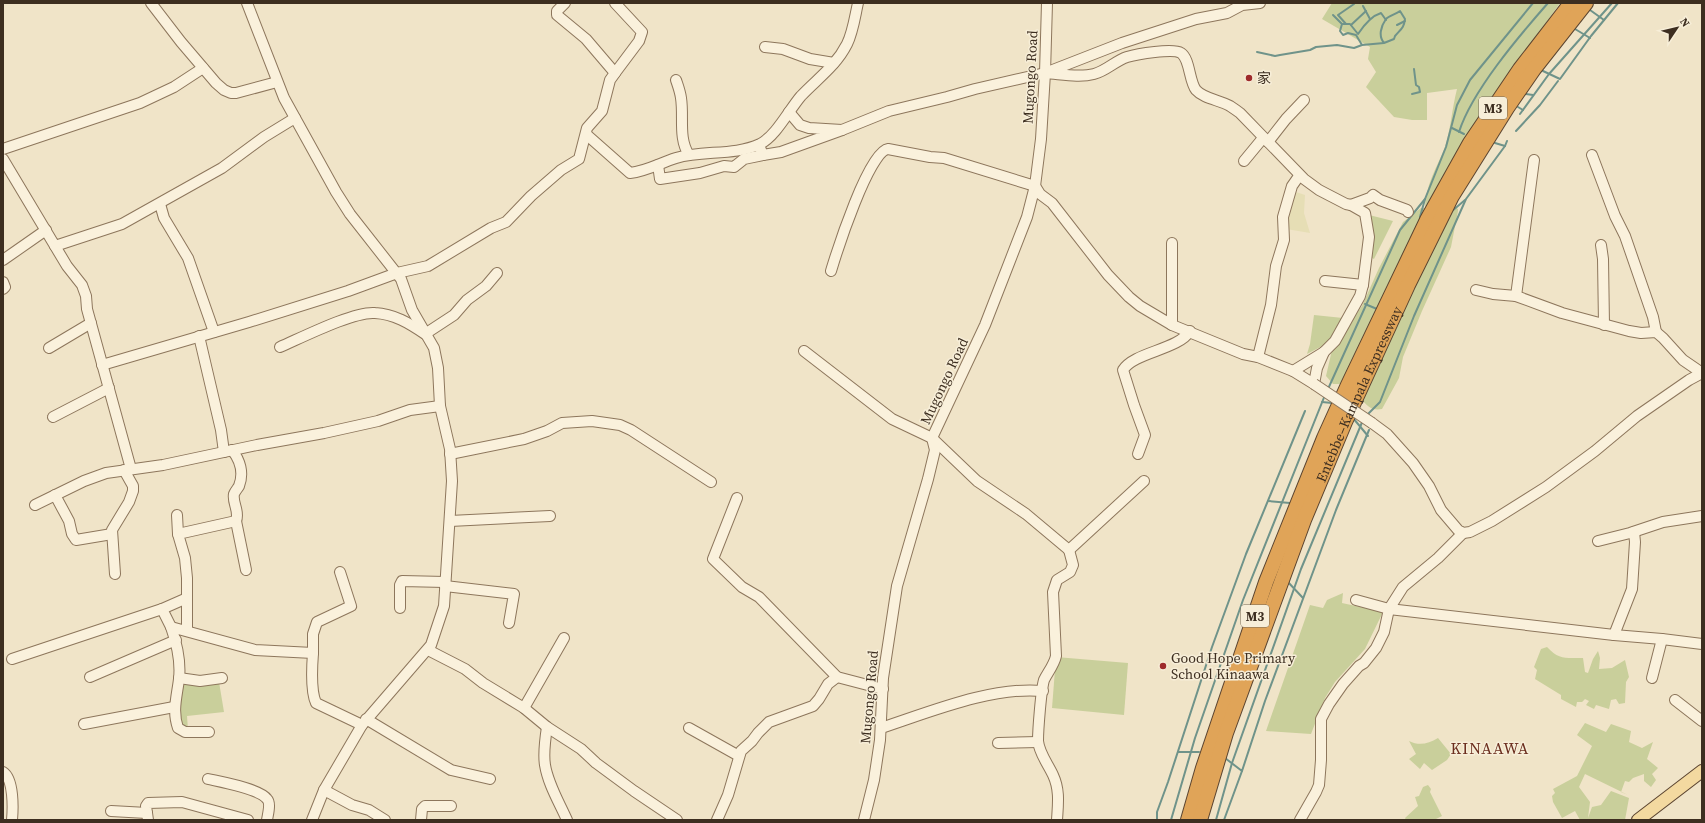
<svg xmlns="http://www.w3.org/2000/svg" width="1705" height="823" font-family="'Source Serif 4','Noto Sans SC',serif">
  <style>
    .farmland { fill: #e6deb5 }
    .green { fill: #c9cf9b }
    .lines { fill: none; stroke-linecap: round; stroke-linejoin: round }
    .stream { stroke: #6f938a; stroke-width: 2 }
    .minor-casing { stroke: #8d765c; stroke-width: 12 }
    .major-casing { stroke: #5b4430; stroke-width: 14 }
    .highway-casing { stroke: #5b4430; stroke-width: 16 }
    .minor { stroke: #faf1dc; stroke-width: 10 }
    .major { stroke: #f3d9a0; stroke-width: 12 }
    .highway { stroke: #e0a458; stroke-width: 14 }
    .minor-bridge-casing { stroke: #8d765c; stroke-width: 12; stroke-linecap: butt }
    .minor-bridge { stroke: #faf1dc; stroke-width: 10 }
    .poi-dot { fill: #9e2a2b; stroke: #f7eed8; stroke-width: 1.5 }
    .labels { text-anchor: middle; dominant-baseline: central; stroke-width: 3; stroke-linejoin: round; paint-order: stroke }
    .shield { fill: #f7eed8; stroke: #756857; stroke-width: 1 }
    .shield-label { font-size: 13px; font-weight: bold; fill: #3d2e20 }
    .street-label { font-size: 14px; fill: #3d2e20; stroke: #f7eed8 }
    .poi-label { font-size: 14px; fill: #3d2e20; stroke: #f7eed8; text-anchor: start }
    .quarter-label { font-size: 16px; letter-spacing: 1px; fill: #6b2e1e; stroke: #f7eed8 }
  </style>
  <rect width="100%" height="100%" fill="#f0e4c8"/>
  <polygon class="farmland" points="1293,191 1305,195 1304,213 1310,233 1286,229 1286,215"/>
  <g class="green">
    <path d="M1332 3H1560L1473 126 1425 208 1343 384H1333L1326 376 1332 350 1362 306 1379 268 1403 222 1421 208H1425C1425 186 1437 167 1445 147 1451 128 1452 108 1457 89L1427 93V120H1412L1394 117 1366 87 1376 72 1368 59 1370 47 1322 19Z"/>
    <path d="M1455 207 1458 209V211L1451 247 1422 311 1403 357 1399 378 1382 409C1371 411 1368 406 1361 399L1450 214Z"/>
    <polygon points="1369,215 1393,221 1374,259 1370,257"/>
    <polygon points="1314,315 1343,318 1328,343 1307,354 1310,344"/>
    <polygon points="1343,593 1342,603 1383,612 1365,649 1335,682 1325,698 1311,734 1266,731 1310,605 1323,608 1327,600"/>
    <path d="M1547 647C1559 660 1566 658 1583 658L1585 672 1588 673 1593 659 1598 651 1600 658 1599 669 1612 668 1625 660 1629 677 1626 682 1625 703 1619 704 1616 699 1611 700 1609 709 1596 705 1594 709 1586 705 1589 701 1585 699 1582 702H1577L1576 707 1561 699V695L1535 679 1537 670 1534 667 1541 649Z"/>
    <polygon points="1056,657 1128,663 1124,715 1052,708"/>
    <polygon points="181,680 219,682 224,712 187,716 188,730 179,724"/>
    <polygon points="1585,723 1606,732 1611,724 1631,731 1629,742 1642,748 1653,742 1647,759 1658,768 1652,774 1656,780 1651,787 1644,781 1644,774 1633,778 1629,782 1625,781 1621,792 1628,795 1585,774 1579,787 1590,802 1588,818 1592,807 1601,805 1611,791 1629,798 1625,820 1580,820 1575,811 1562,818 1553,802 1552,796 1555,793 1553,789 1577,776 1592,746 1577,735"/>
    <path d="M1438 738 1451 754 1447 760 1432 770 1424 763 1420 769 1409 759 1416 754 1409 741C1419 746 1428 744 1438 738Z"/>
    <polygon points="1428,785 1431,789 1430,792 1442,816 1434,820 1406,820 1405,818 1418,806 1415,797 1419,796 1423,787"/>
  </g>
  <g class="lines">
    <g class="stream">
      <polyline points="1363,6 1370,19"/>
      <polyline points="1590,10 1604,20"/>
      <polyline points="1333,15 1342,24 1340,31 1343,35 1348,33 1356,35 1362,45"/>
      <path d="M1342 24H1350L1358 34C1364 25 1371 16 1381 13L1386 20"/>
      <polyline points="1346,24 1338,15 1354,4"/>
      <polyline points="1351,25 1366,11"/>
      <polyline points="1397,25 1405,21"/>
      <polyline points="1575,29 1590,38"/>
      <path d="M1257 52 1275 56 1280 55 1310 50 1316 47 1337 45 1354 48 1362 45 1384 43 1394 39 1395 36C1401 29 1404 28 1405 19L1400 11C1396 14 1389 16 1386 19 1381 26 1378 36 1384 43"/>
      <polyline points="1543,71 1560,79 1591,36 1618,3"/>
      <polyline points="1412,94 1420,92 1419,87 1416,85 1414,69"/>
      <polyline points="1526,94 1533,95"/>
      <polyline points="1518,107 1523,110"/>
      <polyline points="1520,114 1549,74 1612,3"/>
      <polyline points="1452,128 1464,134"/>
      <polyline points="1516,131 1540,105 1558,81"/>
      <path d="M1459 132C1472 91 1519 36 1548 3"/>
      <polyline points="1495,143 1505,146"/>
      <polyline points="1452,211 1465,200"/>
      <polyline points="1420,217 1425,199 1446,147 1457,105 1470,80 1533,3"/>
      <polyline points="1365,304 1377,309"/>
      <polyline points="1328,389 1400,230 1425,199"/>
      <polyline points="1322,402 1332,403"/>
      <polyline points="1367,415 1380,402 1414,316 1466,199 1505,146 1507,141"/>
      <polyline points="1353,418 1368,436"/>
      <polyline points="1268,501 1290,503"/>
      <polyline points="1287,581 1303,598"/>
      <polyline points="1178,752 1199,752"/>
      <polyline points="1225,758 1242,771 1265,701 1336,510 1369,430"/>
      <polyline points="1157,820 1157,812 1168,782 1212,647 1246,554 1305,411"/>
      <polyline points="1171,820 1195,738 1243,600 1325,395"/>
      <polyline points="1216,820 1232,763 1301,569 1363,420"/>
      <polyline points="1224,820 1242,771"/>
    </g>
    <g class="minor-casing">
      <g id="minor">
        <polyline points="151,3 181,42 216,83 224,90 231,93 236,93 277,82"/>
        <polyline points="247,3 284,98 336,192 350,214 401,279 412,310 434,348 438,368 440,406 450,449 452,481 444,606 431,645 362,725 324,790 312,820"/>
        <polyline points="765,47 783,49 810,59 834,63"/>
        <polyline points="615,73 639,41 642,32 615,3"/>
        <path d="M676 80C678 86 680 91 681 98 684 117 678 138 689 155"/>
        <polyline points="842,130 889,111 947,97 975,89 1045,73 1122,43 1196,19 1227,13 1242,5 1260,3"/>
        <path d="M587 135 630 173C647 171 660 163 676 158 703 150 734 156 760 144 776 136 789 110 801 96 817 79 836 66 847 44 853 32 855 16 858 3"/>
        <polyline points="1268,142 1286,119 1304,100"/>
        <polyline points="759,145 763,155 781,152 842,130 809,128 800,125 789,112"/>
        <polyline points="3,149 140,103 174,87 203,68"/>
        <polyline points="1592,155 1615,216 1625,236 1653,317 1656,332"/>
        <polyline points="3,159 55,246 122,224 222,168 264,137 295,118"/>
        <polyline points="1244,161 1263,138"/>
        <polyline points="658,165 660,179 700,173 724,166 734,167 744,159 763,155"/>
        <polyline points="160,204 164,218 188,258 214,332"/>
        <polyline points="1351,205 1370,198 1373,195 1380,200 1407,210 1408,212"/>
        <polyline points="1601,245 1603,259 1604,325"/>
        <polyline points="55,246 67,266 82,285 86,296 87,309 131,469"/>
        <polyline points="3,260 46,230"/>
        <path d="M831 271C837 251 869 151 888 149L930 157 944 158 1035 186 1040 194 1052 203 1108 275 1129 297 1140 306 1172 325 1243 354 1258 357 1293 371 1314 384 1317 368 1324 352 1335 341 1360 296 1363 285 1369 237 1365 213 1351 205 1346 204 1319 190 1304 179 1240 113C1236 110 1233 108 1230 106 1220 100 1204 99 1196 90 1189 81 1190 59 1181 53 1173 48 1137 54 1127 57 1115 61 1106 71 1094 74 1079 78 1061 74 1045 73"/>
        <polyline points="1325,281 1363,285"/>
        <polyline points="3,282 5,287 3,289"/>
        <polyline points="1476,290 1493,294 1516,296 1562,313 1629,331 1641,333 1656,332 1663,338 1683,360 1702,373"/>
        <polyline points="1516,296 1534,160"/>
        <polyline points="1172,325 1172,243"/>
        <polyline points="199,336 221,430 224,452"/>
        <path d="M280 347C301 338 354 311 375 313 394 314 409 323 425 334L454 315 467 300 486 286 497 273"/>
        <polyline points="49,348 91,323"/>
        <polyline points="804,351 892,419 932,438 977,481 1026,514 1069,550 1144,481"/>
        <polyline points="1258,357 1271,305 1276,266 1284,240 1283,217 1292,186 1299,176"/>
        <polyline points="102,365 249,322 348,291 397,273 428,266 491,228 506,222 531,196 561,170 579,159 587,128 602,111 610,80 615,73 586,39 557,15 557,11 565,3"/>
        <polyline points="1293,371 1324,352"/>
        <polyline points="53,417 109,388"/>
        <polyline points="1372,423 1387,434 1413,463 1429,486 1441,510 1458,530 1463,533 1470,532 1492,521 1546,487 1595,451 1637,416 1689,380 1702,373"/>
        <polyline points="450,454 524,439 547,431 562,423 592,421 620,425 631,430 711,482"/>
        <path d="M1138 454 1145 435 1134 405 1123 370C1134 352 1178 350 1190 331"/>
        <polyline points="55,495 69,521 72,534 76,540 112,534"/>
        <polyline points="737,498 713,559 742,587 759,597 837,677 883,689"/>
        <polyline points="35,505 84,481 106,473 163,465 257,445 324,433 378,421 410,410 440,406"/>
        <polyline points="177,515 178,534"/>
        <polyline points="236,521 246,570"/>
        <polyline points="450,521 550,516"/>
        <polyline points="1598,541 1630,533 1663,522 1702,516"/>
        <polyline points="115,574 112,530 129,502 133,491 133,486 124,470"/>
        <polyline points="445,586 514,594 509,623"/>
        <polyline points="1356,600 1389,609 1614,635 1662,639 1702,644"/>
        <polyline points="400,608 400,585 402,581 445,582"/>
        <polyline points="162,609 171,627"/>
        <path d="M187 630V578L185 558 178 534 236 521C240 511 232 503 234 494 235 491 238 488 239 486 244 473 240 460 232 450"/>
        <polyline points="1614,635 1632,589 1635,542 1634,532"/>
        <polyline points="428,650 465,669 483,683 524,708 547,727 581,749 596,763 634,791 677,820"/>
        <polyline points="313,653 313,634 317,622 351,606 340,572"/>
        <polyline points="12,659 162,609 187,598"/>
        <polyline points="90,677 176,640"/>
        <polyline points="179,678 200,681 222,678"/>
        <polyline points="1652,678 1662,639"/>
        <polyline points="1675,700 1702,721"/>
        <polyline points="524,708 564,638"/>
        <polyline points="366,719 451,770 490,779"/>
        <polyline points="84,724 174,707"/>
        <path d="M547 727C545 740 543 753 545 765 548 784 559 802 567 820"/>
        <polyline points="689,728 739,756"/>
        <path d="M881 728C930 712 992 686 1043 691"/>
        <path d="M209 732H185L178 728C172 711 177 696 179 679 181 661 177 644 171 627L255 650 313 653C312 666 311 692 316 703L362 725"/>
        <polyline points="998,743 1038,742"/>
        <path d="M3 772C14 779 13 809 12 820"/>
        <path d="M208 779C221 782 260 789 267 799 271 803 268 814 267 820"/>
        <polyline points="324,790 352,805 369,810 385,820"/>
        <polyline points="111,811 147,813"/>
        <polyline points="148,820 146,806 148,803 182,802 248,820"/>
        <polyline points="421,820 422,809 425,806 451,806"/>
        <polyline points="717,820 728,795 741,751 752,741 758,733 769,722 813,706 819,699 828,684 837,677"/>
        <polyline points="864,820 874,780 880,740 883,678 897,586 928,479 935,450 932,438 985,325 1027,217 1035,186 1041,139 1045,73 1047,3"/>
        <path d="M1057 820C1058 804 1060 790 1053 775 1048 764 1039 753 1038 741 1038 730 1041 690 1044 680 1048 672 1054 665 1056 656L1053 592 1057 580 1070 572 1073 565 1069 550"/>
        <polyline points="1300,820 1316,792 1319,785 1321,760 1321,719 1329,704 1343,684 1359,666 1364,663 1376,648 1384,632 1389,609 1403,587 1438,558 1463,533"/>
      </g>
    </g>
    <g class="major-casing">
      <polyline id="major" points="1638,820 1702,771"/>
    </g>
    <g class="highway-casing">
      <g id="highway">
        <polyline points="1188,820 1203,768 1266,582 1324,438 1348,385 1427,220 1470,143 1520,69 1571,3"/>
        <path id="s1" d="M1200 820 1226 733 1304 520 1345 422 1408 285 1452 196 1507 108 1534 69 1586 3"/>
      </g>
    </g>
    <use href="#minor" class="minor"/>
    <use href="#major" class="major"/>
    <use href="#highway" class="highway"/>
    <g class="minor-bridge-casing">
      <polyline id="minor-bridge" points="1314,384 1372,423"/>
    </g>
    <use href="#minor-bridge" class="minor-bridge"/>
  </g>
  <g class="poi-dot">
    <circle cx="1249" cy="78" r="4"/>
    <circle cx="1163" cy="666" r="4"/>
  </g>
  <g class="labels">
    <g class="shield">
      <rect x="1479" y="97" width="28" height="22" rx="3"/>
      <rect x="1241" y="605" width="28" height="22" rx="3"/>
    </g>
    <g class="shield-label">
      <text x="1493" y="108">M3</text>
      <text x="1255" y="616">M3</text>
    </g>
    <g class="street-label">
      <text transform="translate(1030 77) rotate(-87)">Mugongo Road</text>
      <text transform="translate(944 381) rotate(-65)">Mugongo Road</text>
      <text stroke="none"><textPath href="#s1" startOffset="455">Entebbe–Kampala Expressway</textPath></text>
      <text transform="translate(869 697) rotate(-85)">Mugongo Road</text>
    </g>
    <g class="poi-label">
      <text x="1257" y="78">家</text>
      <text x="1171" y="658">Good Hope Primary<tspan x="1171" dy="16">School Kinaawa</tspan></text>
    </g>
    <g class="quarter-label">
      <text x="1490" y="748">KINAAWA</text>
    </g>
  </g>
  <rect width="1705" height="823" fill="none" stroke="#3d2e20" stroke-width="8"/>
  <g transform="translate(1677 28) rotate(55)" stroke="#f7eed8" stroke-width="3" paint-order="stroke">
  <path d="M0-3L7 15L0 10L-7 15Z" fill="#3d2e20"/>
  <text y="-6" font-size="11" font-weight="bold" text-anchor="middle" fill="#3d2e20">N</text>
  </g>
</svg>
